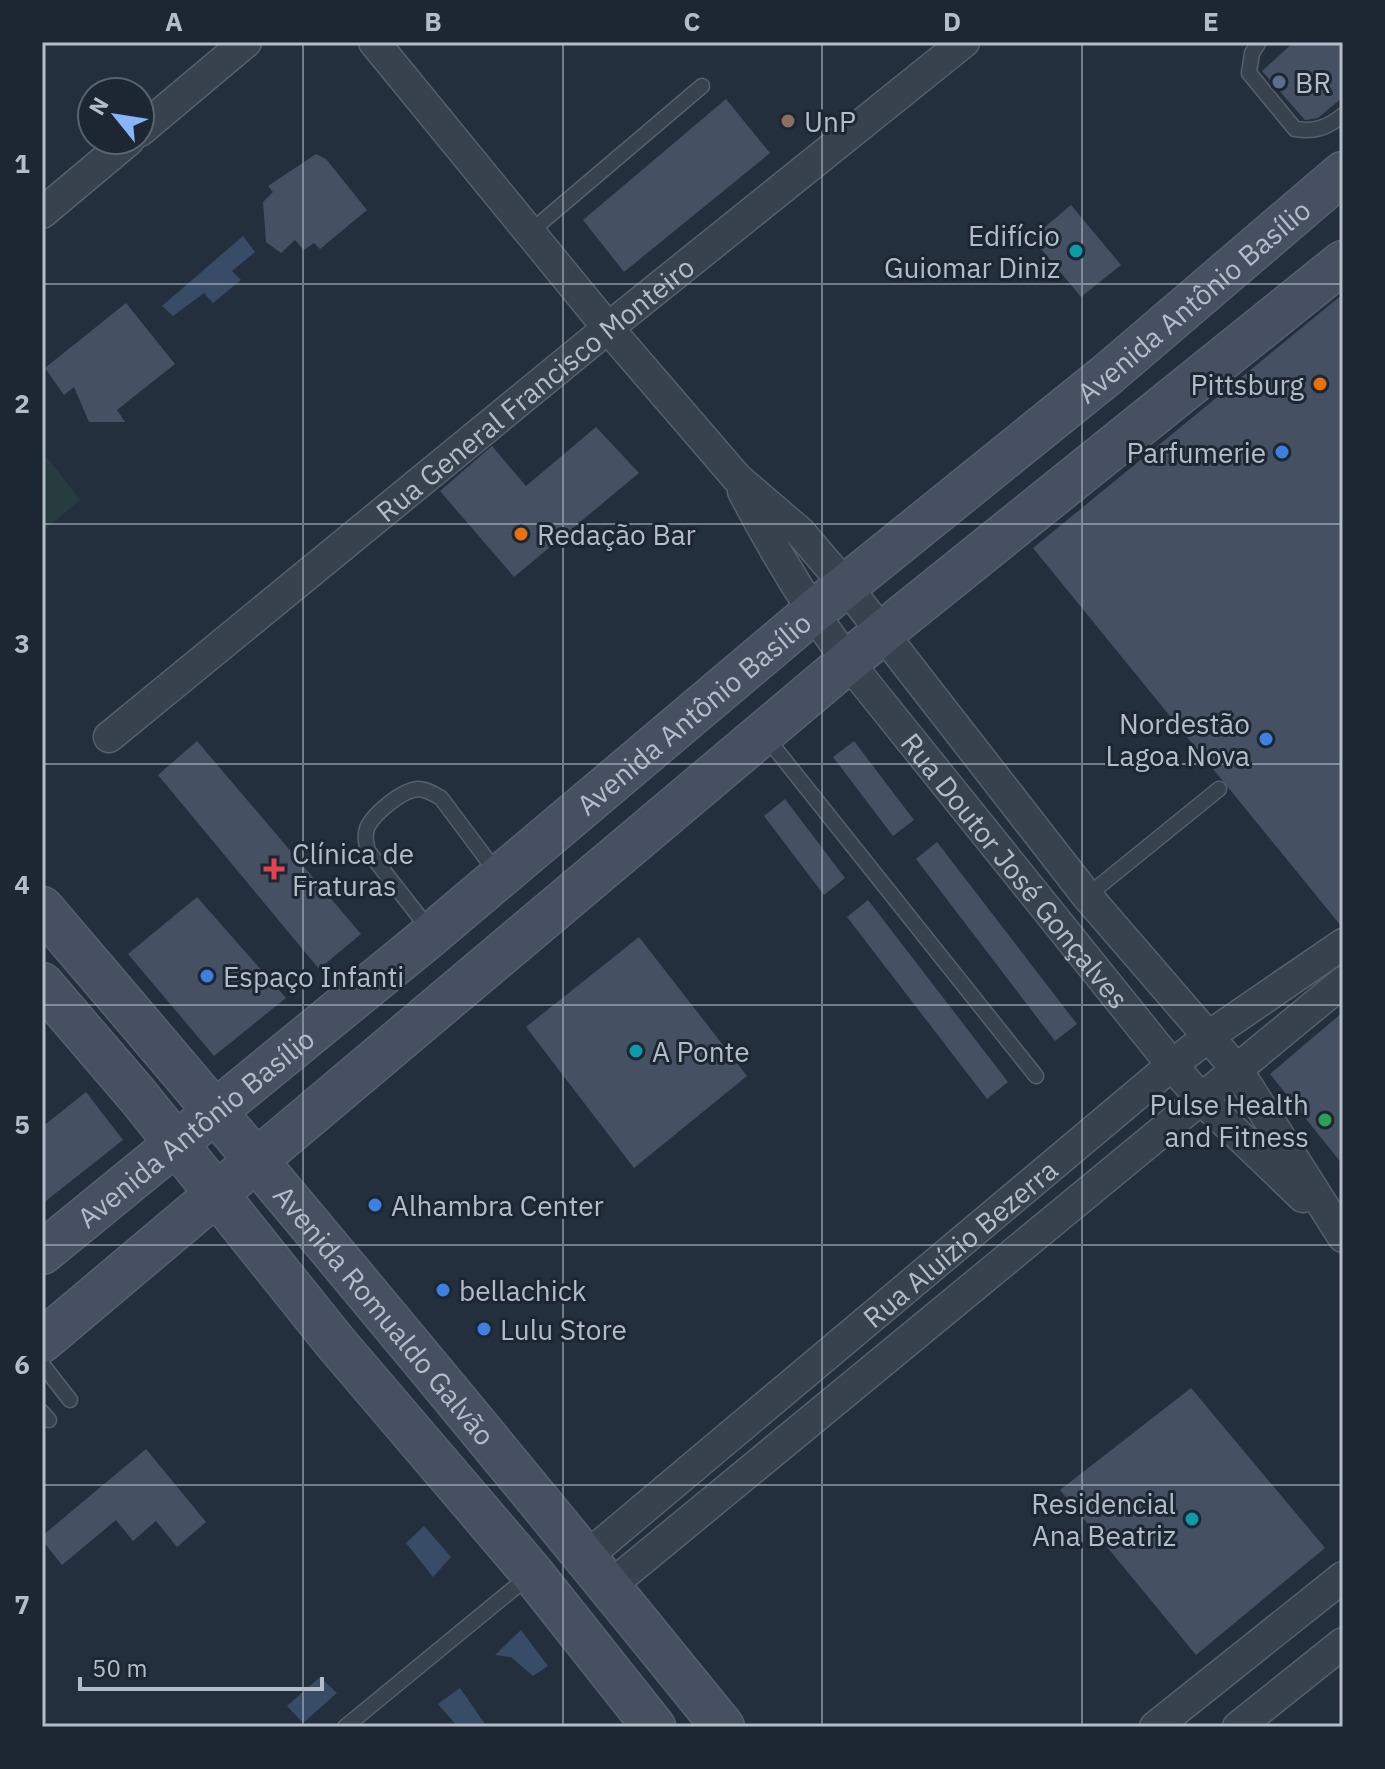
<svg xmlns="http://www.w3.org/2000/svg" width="1385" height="1769" font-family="'IBM Plex Sans',sans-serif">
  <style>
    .green { fill: #263c3f }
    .water { fill: #394c67 }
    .building { fill: #455162 }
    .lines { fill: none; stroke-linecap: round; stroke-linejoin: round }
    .lane-casing { stroke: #565f6c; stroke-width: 17 }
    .street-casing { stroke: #565f6c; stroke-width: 33 }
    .secondary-casing { stroke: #565f6c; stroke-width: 45 }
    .lane { stroke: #38414e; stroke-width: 14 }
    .street { stroke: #38414e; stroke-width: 30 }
    .secondary { stroke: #465061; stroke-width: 42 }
    .grid { fill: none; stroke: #b4bcc9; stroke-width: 2; stroke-opacity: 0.55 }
    .service-dot { fill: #5c6f8a; stroke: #1d2633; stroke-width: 3 }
    .education-dot { fill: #8d6e63; stroke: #1d2633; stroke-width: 3 }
    .culture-dot { fill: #0f9aa8; stroke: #1d2633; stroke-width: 3 }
    .food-dot { fill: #e8710a; stroke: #1d2633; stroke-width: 3 }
    .shop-dot { fill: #3f7fe0; stroke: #1d2633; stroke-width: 3 }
    .health-dot { fill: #e0444e; stroke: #1d2633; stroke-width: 3 }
    .leisure-dot { fill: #2e9e5b; stroke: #1d2633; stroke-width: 3 }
    .labels { text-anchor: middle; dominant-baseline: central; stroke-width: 6; stroke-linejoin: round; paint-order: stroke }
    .poi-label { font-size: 28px; fill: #b4bcc9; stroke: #1d2633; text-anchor: start }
    .street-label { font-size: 28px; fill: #b4bcc9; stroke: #1d2633 }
    .neatline { fill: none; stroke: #b4bcc9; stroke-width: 3 }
    .grid-label { font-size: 26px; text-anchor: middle; font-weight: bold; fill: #b4bcc9 }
  </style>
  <rect width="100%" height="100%" fill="#242f3e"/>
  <polygon class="green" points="42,451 80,500 42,532"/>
  <g class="water">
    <polygon points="243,236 255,252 232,271 241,280 213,303 204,293 173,316 162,306"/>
    <polygon points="424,1526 451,1557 433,1577 406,1543"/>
    <polygon points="521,1630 548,1666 533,1676 511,1657 495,1655"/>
    <polygon points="320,1677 337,1693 303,1723 287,1706"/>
    <polygon points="460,1688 487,1727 458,1727 438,1704"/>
  </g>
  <g class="building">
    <polygon points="1294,42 1343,42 1343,97 1318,118 1305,120 1262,71"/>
    <polygon points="726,99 770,153 624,272 583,220"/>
    <polygon points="316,154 326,159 367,210 320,249 314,243 304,250 295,240 281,253 266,242 263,202 273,192 268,186"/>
    <polygon points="1071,205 1121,265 1081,297 1032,238"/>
    <polygon points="1343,294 1343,926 1341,926 1033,548"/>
    <polygon points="126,303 175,364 117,410 125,422 89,422 74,387 64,395 45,368"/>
    <polygon points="596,427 639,473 514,577 440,491 492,446 526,486"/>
    <polygon points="197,741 361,934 319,969 158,775"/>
    <polygon points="854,741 914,820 893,836 833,757"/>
    <polygon points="785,799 845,878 824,895 764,816"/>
    <polygon points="937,842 1077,1024 1055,1041 916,859"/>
    <polygon points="197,897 286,998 214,1056 128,954"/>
    <polygon points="868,900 1008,1082 987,1099 847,917"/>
    <polygon points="639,937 747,1076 634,1168 526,1027"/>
    <polygon points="1343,1012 1343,1165 1270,1074"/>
    <polygon points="86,1092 123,1140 42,1204 42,1127"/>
    <polygon points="1191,1388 1325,1548 1196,1655 1060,1490"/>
    <polygon points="146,1449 206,1522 177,1547 156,1521 133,1541 116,1520 62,1565 42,1540 42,1536"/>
  </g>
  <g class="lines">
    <g class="lane-casing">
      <g id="lane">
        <path d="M1259 42 1252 53 1249 73 1295 129C1315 132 1327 128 1343 115"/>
        <polyline points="530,232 702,86"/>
        <polyline points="766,737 1036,1076"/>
        <polyline points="1087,896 1219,789"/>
        <path d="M429 929 368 851C366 842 364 835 368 826 375 813 402 790 418 789 426 789 434 794 441 798L497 873"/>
        <polyline points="42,1364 70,1400"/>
        <polyline points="42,1412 49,1420"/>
        <polyline points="345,1727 529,1576"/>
      </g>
    </g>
    <g class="street-casing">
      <g id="street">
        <polyline points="374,42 608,328 737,478 800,532 846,586 1087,896 1238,1071 1343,1237"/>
        <polyline points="140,131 246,42"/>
        <polyline points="42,213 129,140"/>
        <path id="s1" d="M743 491C774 551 808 607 848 662L1172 1065 1202 1100 1303 1197"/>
        <path id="s2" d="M109 737 608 328 964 42"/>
        <path id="s3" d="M586 1557 1172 1065 1209 1036 1343 944"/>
        <polyline points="610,1586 1343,982"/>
        <polyline points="1155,1727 1343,1577"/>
        <polyline points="1238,1727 1343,1643"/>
      </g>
    </g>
    <g class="secondary-casing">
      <g id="secondary">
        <path id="s4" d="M42 908C273 1178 500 1451 723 1727"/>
        <polyline points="42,984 138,1096 335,1342 532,1573 654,1727"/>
        <path id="s5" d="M42 1253 426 939 812 613 1108 374 1343 173"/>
        <polyline points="42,1341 882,633 1343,262"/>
      </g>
    </g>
    <use href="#lane" class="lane"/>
    <use href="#street" class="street"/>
    <use href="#secondary" class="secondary"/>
  </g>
  <path class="grid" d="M303 42V1727M563 42V1727M822 42V1727M1082 42V1727M42 284H1343M42 524H1343M42 764H1343M42 1005H1343M42 1245H1343M42 1485H1343"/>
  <circle class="service-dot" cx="1279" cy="82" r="8"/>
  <circle class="education-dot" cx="788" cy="121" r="8"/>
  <g class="culture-dot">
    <circle cx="1076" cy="251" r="8"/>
    <circle cx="636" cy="1051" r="8"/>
    <circle cx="1192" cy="1519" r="8"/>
  </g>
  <g class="food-dot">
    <circle cx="1320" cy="384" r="8"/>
    <circle cx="521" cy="534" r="8"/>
  </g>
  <g class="shop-dot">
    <circle cx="1282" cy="452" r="8"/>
    <circle cx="1266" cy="739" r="8"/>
    <circle cx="207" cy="976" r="8"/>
    <circle cx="375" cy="1205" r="8"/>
    <circle cx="443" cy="1290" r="8"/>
    <circle cx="484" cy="1329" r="8"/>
  </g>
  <path class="health-dot" d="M270 857h8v8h8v8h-8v8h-8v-8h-8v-8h8z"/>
  <circle class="leisure-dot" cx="1325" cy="1120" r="8"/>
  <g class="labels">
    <g class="poi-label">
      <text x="1295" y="82">BR</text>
      <text x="804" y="121">UnP</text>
      <text x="1060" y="235" text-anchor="end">Edifício<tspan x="1060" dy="32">Guiomar Diniz</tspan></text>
      <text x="1304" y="384" text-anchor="end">Pittsburg</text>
      <text x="1266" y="452" text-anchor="end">Parfumerie</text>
      <text x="537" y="534">Redação Bar</text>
      <text x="1250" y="723" text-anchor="end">Nordestão<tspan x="1250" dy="32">Lagoa Nova</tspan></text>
      <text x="292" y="853">Clínica de<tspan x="292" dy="32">Fraturas</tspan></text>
      <text x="223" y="976">Espaço Infanti</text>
      <text x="652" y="1051">A Ponte</text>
      <text x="1309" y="1104" text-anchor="end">Pulse Health<tspan x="1309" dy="32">and Fitness</tspan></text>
      <text x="391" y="1205">Alhambra Center</text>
      <text x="459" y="1290">bellachick</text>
      <text x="500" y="1329">Lulu Store</text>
      <text x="1176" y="1503" text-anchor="end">Residencial<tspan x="1176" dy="32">Ana Beatriz</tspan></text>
    </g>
    <g class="street-label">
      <text stroke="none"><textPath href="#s5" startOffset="1494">Avenida Antônio Basílio</textPath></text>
      <text stroke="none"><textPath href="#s2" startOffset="550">Rua General Francisco Monteiro</textPath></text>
      <text stroke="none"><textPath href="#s5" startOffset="846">Avenida Antônio Basílio</textPath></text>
      <text stroke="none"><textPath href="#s1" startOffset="468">Rua Doutor José Gonçalves</textPath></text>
      <text stroke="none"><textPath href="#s5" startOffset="198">Avenida Antônio Basílio</textPath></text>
      <text stroke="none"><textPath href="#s3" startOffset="488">Rua Aluízio Bezerra</textPath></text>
      <text stroke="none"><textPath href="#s4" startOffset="532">Avenida Romualdo Galvão</textPath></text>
    </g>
  </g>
  <rect width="1385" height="1769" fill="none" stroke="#1d2633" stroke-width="88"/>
  <g transform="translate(116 116) rotate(300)"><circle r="38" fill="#1d2633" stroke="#59626f" stroke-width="2"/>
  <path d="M0-6L14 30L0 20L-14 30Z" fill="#8ab4f8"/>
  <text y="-12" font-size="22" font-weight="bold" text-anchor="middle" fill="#b4bcc9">N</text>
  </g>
  <path d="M80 1677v12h242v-12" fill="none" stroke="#b4bcc9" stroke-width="4"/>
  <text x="92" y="1677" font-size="24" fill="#b4bcc9" stroke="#1d2633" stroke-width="6" paint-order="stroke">50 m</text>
  <rect x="44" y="44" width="1297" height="1681" class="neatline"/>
  <g class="grid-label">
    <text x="174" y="31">A</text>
    <text x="433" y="31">B</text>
    <text x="692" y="31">C</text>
    <text x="952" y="31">D</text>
    <text x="1211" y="31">E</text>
    <text x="22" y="173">1</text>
    <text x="22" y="413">2</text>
    <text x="22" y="653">3</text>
    <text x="22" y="894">4</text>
    <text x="22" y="1134">5</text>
    <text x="22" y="1374">6</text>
    <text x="22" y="1614">7</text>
  </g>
</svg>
